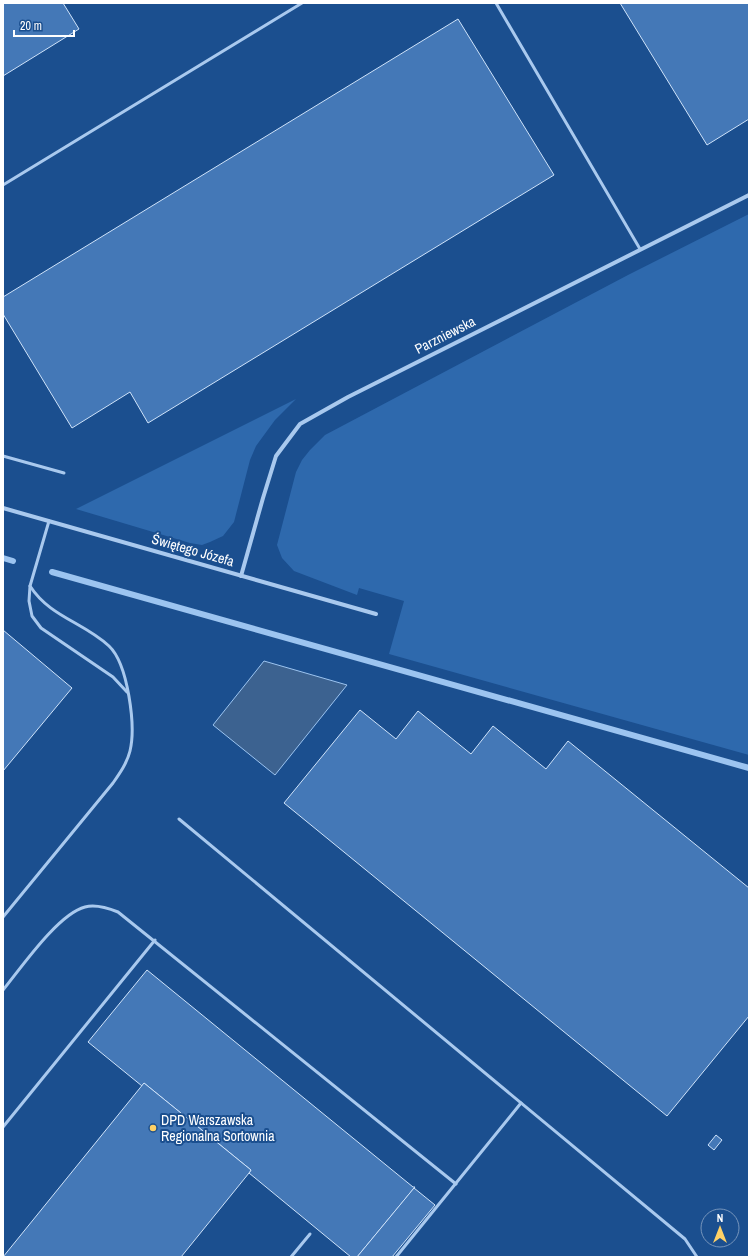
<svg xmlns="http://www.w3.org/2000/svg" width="752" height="1260" font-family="'Archivo Narrow',sans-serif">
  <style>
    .green { fill: #2e69ad }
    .water { fill: #3c6290; stroke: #9cc4f0 }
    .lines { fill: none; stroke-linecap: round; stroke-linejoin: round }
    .stream { stroke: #9cc4f0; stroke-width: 6 }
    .building { fill: #4478b7; stroke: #cfe3fa }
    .service { stroke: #a9c9ee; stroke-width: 3 }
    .minor { stroke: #a9c9ee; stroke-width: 4 }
    .poi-dot { fill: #ffd166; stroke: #1b4f8f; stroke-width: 1.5 }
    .labels { text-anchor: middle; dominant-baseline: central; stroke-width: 4; stroke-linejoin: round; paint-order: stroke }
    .street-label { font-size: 14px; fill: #fff; stroke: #1b4f8f }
    .poi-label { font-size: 14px; fill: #fff; stroke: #1b4f8f; text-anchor: start }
  </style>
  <rect width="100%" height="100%" fill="#1b4f8f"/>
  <g class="green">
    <polygon points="749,214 749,755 389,654 404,601 359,588 357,595 294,571 282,558 277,545 296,472 302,460 310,450 325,435 628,275"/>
    <polygon points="296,399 275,420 256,446 250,460 234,522 223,536 210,542 202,545 190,543 76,509"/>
  </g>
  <polygon class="water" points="264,661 347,685 275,775 213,725"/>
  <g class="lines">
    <g class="stream">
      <polyline points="3,558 13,561"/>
      <polyline points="52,572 749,768"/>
    </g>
  </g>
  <g class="building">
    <polygon points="3,3 63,3 79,29 3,76"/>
    <polygon points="620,3 749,3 749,119 707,145"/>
    <polygon points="458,19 554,175 148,423 130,392 72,428 3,314 3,297"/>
    <polygon points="3,630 72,688 3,771"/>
    <polygon points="360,710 396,739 418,711 471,754 493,726 546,769 568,741 749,888 749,1016 667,1116 284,803"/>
    <polygon points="147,970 413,1187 415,1187 357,1257 351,1257 249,1173 251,1170 144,1083 142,1086 88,1042"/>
    <polygon points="144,1083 251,1170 249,1173 181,1257 3,1257"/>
    <polygon points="716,1135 722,1140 714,1150 708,1145"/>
    <polygon points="414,1188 435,1205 392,1257 357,1257"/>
  </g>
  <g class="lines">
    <g class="service">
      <polyline points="496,3 640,249"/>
      <polyline points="3,185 302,3"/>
      <polyline points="3,456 64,473"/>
      <polyline points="49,521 30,586 29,601 32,616 41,628 113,677 127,692"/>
      <polyline points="179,819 685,1239 697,1257"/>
      <path d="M3 917 113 783C120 773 127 763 130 751 136 726 128 664 109 646 83 622 50 617 30 586"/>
      <path d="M3 990C21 968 58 914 85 907 96 904 108 908 118 912L456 1184"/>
      <polyline points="3,1127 155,940"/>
      <polyline points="291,1257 310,1234"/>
      <polyline points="396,1257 521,1103"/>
    </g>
    <g class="minor">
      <polyline points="3,508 376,614"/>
      <polyline points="241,576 263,498 276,456 300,424 348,397 749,195"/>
    </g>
  </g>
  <circle class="poi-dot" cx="153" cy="1128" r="4"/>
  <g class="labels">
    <g class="street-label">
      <text transform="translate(445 335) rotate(-27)">Parzniewska</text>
      <text transform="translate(193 550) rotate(16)">Świętego Józefa</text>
    </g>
    <g class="poi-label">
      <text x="161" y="1120">DPD Warszawska<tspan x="161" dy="16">Regionalna Sortownia</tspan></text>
    </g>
  </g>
  <rect width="752" height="1260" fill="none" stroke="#ffffff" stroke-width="8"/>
  <g transform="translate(720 1228)"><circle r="19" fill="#1b4f8f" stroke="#7695bc"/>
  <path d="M0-3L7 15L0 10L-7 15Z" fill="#ffd166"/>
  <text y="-6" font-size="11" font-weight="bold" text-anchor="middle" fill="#ffffff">N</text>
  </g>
  <path d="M14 30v6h60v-6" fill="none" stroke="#ffffff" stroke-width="2"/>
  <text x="20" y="30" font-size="12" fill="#ffffff" stroke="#1b4f8f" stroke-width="3" paint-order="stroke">20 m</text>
</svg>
